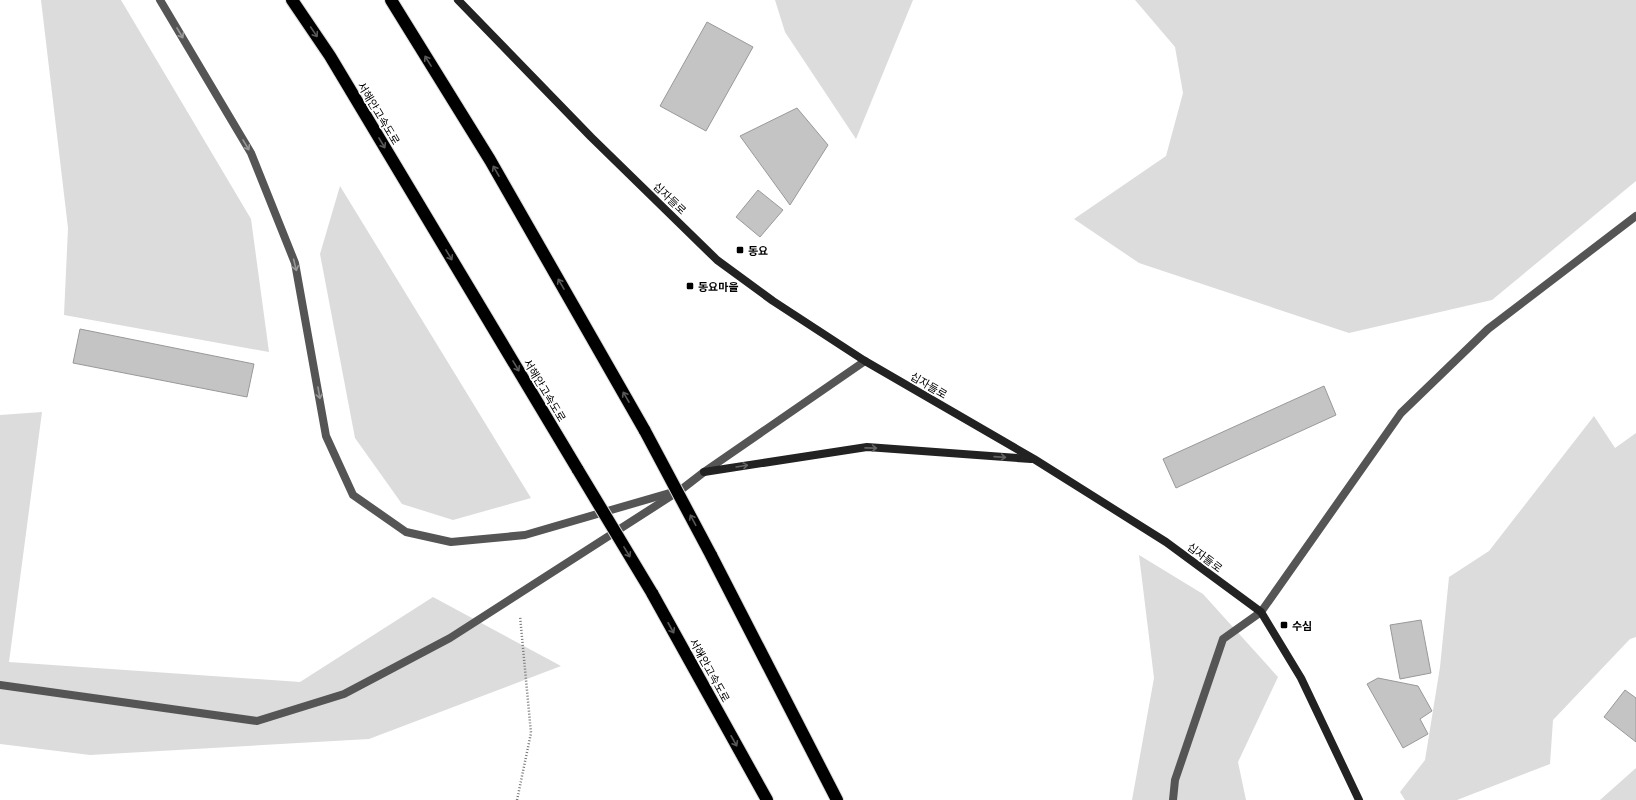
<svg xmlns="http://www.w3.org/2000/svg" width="1636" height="800" font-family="'Golos Text','Noto Sans KR',sans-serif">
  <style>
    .green { fill: #dcdcdc }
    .building { fill: #c4c4c4; stroke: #999 }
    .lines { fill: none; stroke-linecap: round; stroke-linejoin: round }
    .highway-casing { stroke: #dbdbdb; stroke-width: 14 }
    .path { stroke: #777; stroke-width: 2.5; stroke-dasharray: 1 2; stroke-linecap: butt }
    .street { stroke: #555; stroke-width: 8 }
    .secondary { stroke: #222; stroke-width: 8 }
    .highway { stroke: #000; stroke-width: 12 }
    .highway-bridge-casing { stroke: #dbdbdb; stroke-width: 14; stroke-linecap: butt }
    .highway-bridge { stroke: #000; stroke-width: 12 }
    .oneway { stroke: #595959 }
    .oneway2 { stroke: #999 }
    .oneway3 { stroke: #646464 }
    .poi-dot { fill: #000; stroke: #fff; stroke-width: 1.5 }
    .labels { text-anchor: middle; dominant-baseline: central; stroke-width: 3.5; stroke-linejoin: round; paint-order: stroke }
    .street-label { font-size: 11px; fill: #000; stroke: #fff }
    .poi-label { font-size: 11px; font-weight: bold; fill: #000; stroke: #fff; text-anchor: start }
  </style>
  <rect width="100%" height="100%" fill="#fff"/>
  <g class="green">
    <polygon points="41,0 121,0 251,219 269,352 64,315 68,228"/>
    <polygon points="775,0 913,0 856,139 785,32"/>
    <polygon points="1135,0 1636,0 1636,181 1492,300 1349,333 1139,263 1074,219 1166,156 1183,93 1175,47"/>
    <polygon points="340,186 531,498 453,520 402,504 355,438 320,254"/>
    <polygon points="42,412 9,662 300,682 433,597 561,666 369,739 90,755 0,744 0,415"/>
    <polygon points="1594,416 1615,448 1636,433 1636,637 1630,639 1553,720 1550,764 1457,800 1405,800 1400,792 1425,760 1440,667 1449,577 1489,551"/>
    <polygon points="1139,555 1203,594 1278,677 1238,762 1246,800 1132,800 1154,678"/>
    <polygon points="1636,768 1636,800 1600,800"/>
  </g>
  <g class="building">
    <polygon points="707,22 753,47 706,131 660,106"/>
    <polygon points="797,108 828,145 790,205 740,136"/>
    <polygon points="758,190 783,210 760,237 736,217"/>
    <polygon points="80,329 254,364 247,397 73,363"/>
    <polygon points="1324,386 1336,415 1176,488 1163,459"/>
    <polygon points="1421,620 1431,673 1400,679 1390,625"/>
    <polygon points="1378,678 1418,686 1432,711 1420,719 1428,734 1403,748 1367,684"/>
    <polygon points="1625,690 1636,698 1636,742 1604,717"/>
  </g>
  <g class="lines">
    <g class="highway-casing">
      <g id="highway">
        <polyline points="292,0 330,56 578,470"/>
        <polyline points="391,0 490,160 645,431"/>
        <polyline points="711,555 837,800"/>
        <polyline points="652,593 767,800"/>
      </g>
    </g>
    <polyline class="path" points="517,800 531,733 520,616"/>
    <g class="street">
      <polyline points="160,0 251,153 295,263 326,436 353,495 406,532 451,542 525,535 673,492"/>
      <polyline points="0,685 257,721 344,694 450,638 682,489 704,472 865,361"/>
      <polyline points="1173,800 1175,780 1223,639 1261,612 1401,413 1488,329 1636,216"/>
    </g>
    <g class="secondary">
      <polyline points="458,0 591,137 717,260 773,301 865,361 1034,459 1166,542 1261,612 1301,678 1359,800"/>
      <polyline points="704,472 867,447 1031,459"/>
    </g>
    <use href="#highway" class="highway"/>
    <g class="highway-bridge-casing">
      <g id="highway-bridge">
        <polyline points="645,431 711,555"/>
        <polyline points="578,470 652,593"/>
      </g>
    </g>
    <use href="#highway-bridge" class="highway-bridge"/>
  </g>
  <defs><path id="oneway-shaft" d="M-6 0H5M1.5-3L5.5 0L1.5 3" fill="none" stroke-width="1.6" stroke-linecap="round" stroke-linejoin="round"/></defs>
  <g class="oneway">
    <use href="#oneway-shaft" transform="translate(314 32) rotate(56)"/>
    <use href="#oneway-shaft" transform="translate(428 61) rotate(-122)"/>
    <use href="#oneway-shaft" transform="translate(382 143) rotate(59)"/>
    <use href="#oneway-shaft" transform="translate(496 171) rotate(-120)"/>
    <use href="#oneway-shaft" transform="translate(449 255) rotate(59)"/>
    <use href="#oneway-shaft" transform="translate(561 284) rotate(-120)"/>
    <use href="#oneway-shaft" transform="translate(516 366) rotate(59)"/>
    <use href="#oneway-shaft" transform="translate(626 397) rotate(-120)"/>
    <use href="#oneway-shaft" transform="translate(693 520) rotate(-118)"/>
    <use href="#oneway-shaft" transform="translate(627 552) rotate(59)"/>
    <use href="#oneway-shaft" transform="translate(671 628) rotate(61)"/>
    <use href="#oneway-shaft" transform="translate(734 741) rotate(61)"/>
  </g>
  <g class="oneway2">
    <use href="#oneway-shaft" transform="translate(180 33) rotate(59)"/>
    <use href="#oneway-shaft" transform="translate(246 145) rotate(59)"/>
    <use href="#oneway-shaft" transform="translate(295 265) rotate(76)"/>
    <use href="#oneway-shaft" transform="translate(319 393) rotate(80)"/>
  </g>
  <g class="oneway3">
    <use href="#oneway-shaft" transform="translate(871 448) rotate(1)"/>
    <use href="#oneway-shaft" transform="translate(1000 457) rotate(4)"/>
    <use href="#oneway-shaft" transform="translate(742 466) rotate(-9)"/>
  </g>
  <g class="poi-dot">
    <rect x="736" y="246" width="8" height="8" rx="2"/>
    <rect x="686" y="282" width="8" height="8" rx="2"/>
    <rect x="1280" y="621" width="8" height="8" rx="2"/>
  </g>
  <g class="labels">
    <g class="street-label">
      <text transform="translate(379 113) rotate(59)">서해안고속도로</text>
      <text transform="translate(670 198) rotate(44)">십자들로</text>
      <text transform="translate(929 385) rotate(30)">십자들로</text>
      <text transform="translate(545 390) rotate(59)">서해안고속도로</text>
      <text transform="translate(1205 557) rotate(37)">십자들로</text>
      <text transform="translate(710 670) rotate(61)">서해안고속도로</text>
    </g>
    <g class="poi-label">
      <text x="748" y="250">동요</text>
      <text x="698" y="286">동요마을</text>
      <text x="1292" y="625">수심</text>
    </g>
  </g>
</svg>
